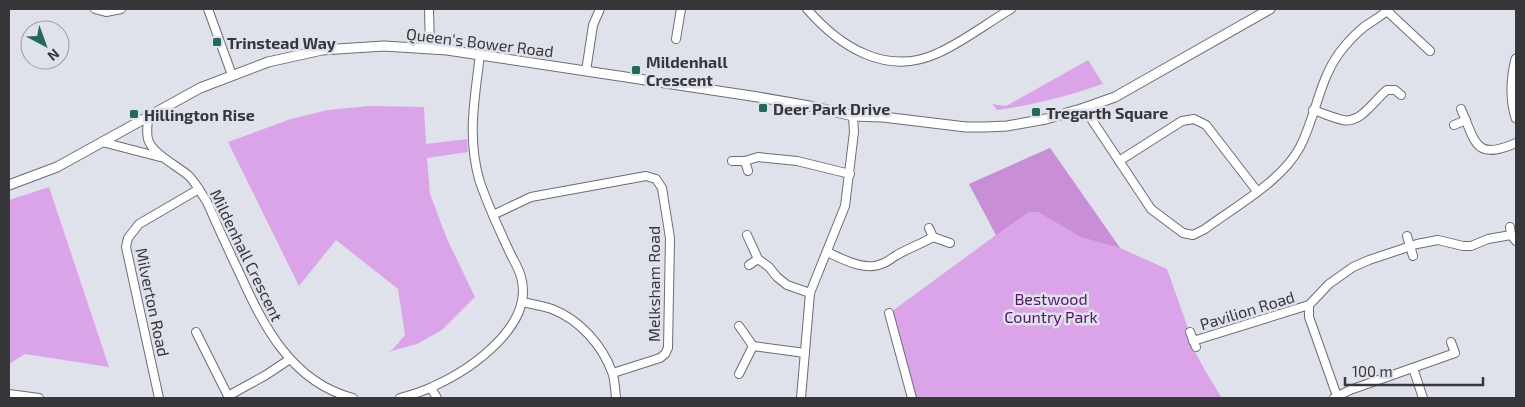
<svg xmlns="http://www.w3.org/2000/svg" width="1525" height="407" font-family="'Exo 2',sans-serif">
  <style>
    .green { fill: #dba4e9 }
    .forest { fill: #c88fd7 }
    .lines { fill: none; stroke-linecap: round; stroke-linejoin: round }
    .minor-casing { stroke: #6c6d76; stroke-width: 10 }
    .tertiary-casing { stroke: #6c6d76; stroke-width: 11 }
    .minor { stroke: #fff; stroke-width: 8 }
    .tertiary { stroke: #fff; stroke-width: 9 }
    .poi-dot { fill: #25695c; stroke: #dfe1eb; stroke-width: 2 }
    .labels { text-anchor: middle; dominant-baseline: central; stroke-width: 5; stroke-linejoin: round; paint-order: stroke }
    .poi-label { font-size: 16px; font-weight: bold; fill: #37373b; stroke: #dfe1eb; text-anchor: start }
    .street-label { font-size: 16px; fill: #37373b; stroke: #dfe1eb }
    .park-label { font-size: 16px; fill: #5a136a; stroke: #dfe1eb }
  </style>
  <rect width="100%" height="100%" fill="#dfe1eb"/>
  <g class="green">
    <path d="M1088 60 1103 84C1068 96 1034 105 997 110L992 104 1006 106Z"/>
    <polygon points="369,106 424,107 426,144 467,139 468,152 427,158 430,194 447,239 475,297 442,330 417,344 388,352 393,349 405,335 398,289 336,240 299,286 228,142 291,119 328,110"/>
    <path d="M1050 148 1120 248 1167 269 1187 325C1185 340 1213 383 1222 398H915L906 359 891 312 996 235 969 184Z"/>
    <polygon points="49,187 109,367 25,354 9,364 9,200"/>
  </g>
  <polygon class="forest" points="1050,148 1120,248 1081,237 1038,212 1029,212 996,235 969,184"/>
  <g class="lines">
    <g class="minor-casing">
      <g id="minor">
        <polyline points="95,9 106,12 121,9"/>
        <polyline points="208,9 232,75"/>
        <polyline points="429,9 430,48"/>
        <path d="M807 9C840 47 887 77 938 53 963 42 987 23 1011 9"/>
        <polyline points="1387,11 1430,51"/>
        <polyline points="676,39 681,9"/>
        <polyline points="586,71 593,25 600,9"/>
        <path d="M1084 108 1151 209 1183 233 1193 235 1205 229C1236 206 1282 181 1300 147 1316 116 1319 80 1340 52 1347 43 1355 34 1364 27 1372 21 1382 16 1389 9"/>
        <path d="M1461 109C1476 143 1475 161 1516 143"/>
        <path d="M1313 110C1323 113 1333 118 1343 120 1361 124 1375 99 1387 90H1395L1401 95"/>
        <path d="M148 116C148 123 146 132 148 139 152 154 178 166 189 176 196 183 201 193 207 202 217 225 228 249 239 272 263 325 291 382 353 398"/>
        <polyline points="1454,125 1466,120"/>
        <polyline points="102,142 160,157"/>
        <polyline points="732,161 745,161 758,157 797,161 850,174"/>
        <polyline points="745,161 748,171"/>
        <polyline points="1119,161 1182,121 1194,119 1206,125 1257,191"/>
        <polyline points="493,215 531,197 646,176 656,179 662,188 670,238 668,348 665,354 660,358 613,373"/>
        <polyline points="1510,227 1511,235 1516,241"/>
        <polyline points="929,228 933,237 950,243"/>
        <polyline points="747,235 758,259 769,267 777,277 787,285 810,293"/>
        <polyline points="1407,236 1413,256"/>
        <path d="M827 252C845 260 865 272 884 263 889 261 893 257 897 255 909 248 921 244 933 237"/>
        <polyline points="749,265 758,259"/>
        <path d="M522 302C532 304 543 306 552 309 580 320 602 345 612 372 615 379 615 390 616 398"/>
        <polyline points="1309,305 1309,317 1337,396"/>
        <polyline points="889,313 912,398"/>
        <polyline points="739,326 753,346 805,353"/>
        <polyline points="196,332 228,396 266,375 290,359"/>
        <polyline points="1190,332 1196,347"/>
        <polyline points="1193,341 1309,305 1329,284 1353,267 1369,260 1417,244 1438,240 1463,246 1471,246 1488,239 1511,235"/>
        <polyline points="1413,368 1423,398"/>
        <polyline points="739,374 753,346"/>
        <polyline points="431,388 437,398"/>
        <polyline points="9,394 39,398"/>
        <polyline points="159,398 126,247 128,238 139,224 199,189"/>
        <path d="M400 398C411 395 422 392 432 387 470 370 535 326 521 277 519 269 514 261 510 253 499 229 487 204 479 179 467 135 475 98 480 54"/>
        <polyline points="801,398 810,293 845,206 854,132 853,116"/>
        <polyline points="1334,398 1350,390 1455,353 1451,342"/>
      </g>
    </g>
    <g class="tertiary-casing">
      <g id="tertiary">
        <path d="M1516 59C1511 79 1510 98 1516 118"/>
        <polyline points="9,185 57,167 200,88 268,62 322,50 384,46 447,50 758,97 815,107 853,116 883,117 966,127 985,127 1007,126 1046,119 1084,108 1115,97 1270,9"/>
      </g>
    </g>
    <use href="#minor" class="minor"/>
    <use href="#tertiary" class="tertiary"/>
  </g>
  <g class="poi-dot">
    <rect x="212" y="37" width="10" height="10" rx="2.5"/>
    <rect x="631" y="65" width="10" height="10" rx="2.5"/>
    <rect x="758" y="103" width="10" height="10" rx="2.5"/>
    <rect x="1031" y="107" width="10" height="10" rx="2.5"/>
    <rect x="129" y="109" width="10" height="10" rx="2.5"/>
  </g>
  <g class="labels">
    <g class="poi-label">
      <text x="227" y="42">Trinstead Way</text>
      <text x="646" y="61">Mildenhall<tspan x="646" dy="18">Crescent</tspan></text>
      <text x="773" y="108">Deer Park Drive</text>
      <text x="1046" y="112">Tregarth Square</text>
      <text x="144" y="114">Hillington Rise</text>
    </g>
    <g class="street-label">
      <text transform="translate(480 42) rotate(7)">Queen's Bower Road</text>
      <text transform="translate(247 255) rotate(64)">Mildenhall Crescent</text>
      <text transform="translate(653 284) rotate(-90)">Melksham Road</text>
      <text transform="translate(153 302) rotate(78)">Milverton Road</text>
      <text transform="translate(1247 310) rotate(-17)">Pavilion Road</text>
    </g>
    <g class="park-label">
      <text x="1051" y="298">Bestwood<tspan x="1051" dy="18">Country Park</tspan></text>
    </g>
  </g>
  <rect width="1525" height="407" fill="none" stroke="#37373b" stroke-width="20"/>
  <g transform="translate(45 45) rotate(139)"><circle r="24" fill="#dfe1eb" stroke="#9c9da5"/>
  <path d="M0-4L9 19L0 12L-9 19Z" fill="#25695c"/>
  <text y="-8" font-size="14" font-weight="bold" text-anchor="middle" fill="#37373b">N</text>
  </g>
  <path d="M1345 377v8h138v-8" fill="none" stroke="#37373b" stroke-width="2.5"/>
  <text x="1352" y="377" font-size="15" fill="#37373b" stroke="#dfe1eb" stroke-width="4" paint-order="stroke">100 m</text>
</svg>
